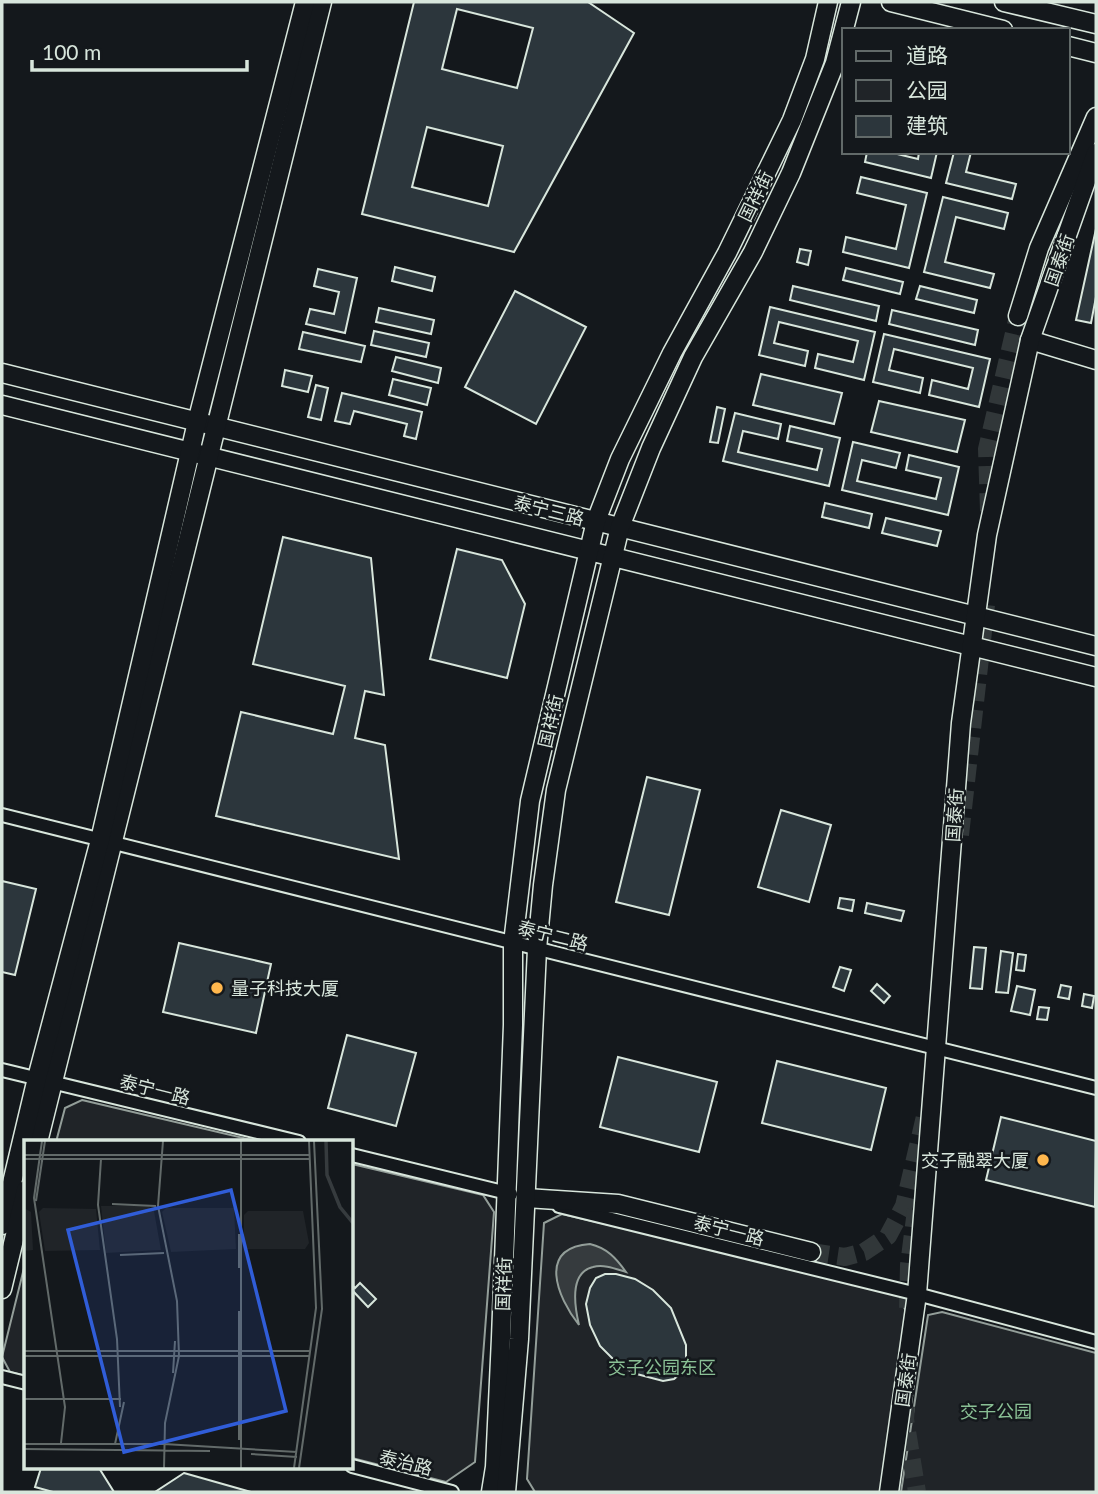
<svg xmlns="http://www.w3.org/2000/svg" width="1098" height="1494" font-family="Lato,'Noto Sans SC',sans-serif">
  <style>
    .green { fill: #202428; stroke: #939e99; stroke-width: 2 }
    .water { fill: #363b3e; stroke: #939e99; stroke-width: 2 }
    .building { fill: #2c363c; stroke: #d8e6dc; stroke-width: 2; fill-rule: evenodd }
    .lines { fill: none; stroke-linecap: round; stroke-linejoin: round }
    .secondary-tunnel { stroke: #313739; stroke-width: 18; stroke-dasharray: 18 9; stroke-linecap: butt }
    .street-casing { stroke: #d8e6dc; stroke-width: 16 }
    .secondary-casing { stroke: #d8e6dc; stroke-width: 21 }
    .street { stroke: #14181c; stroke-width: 12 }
    .secondary { stroke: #14181c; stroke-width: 18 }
    .poi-dot { fill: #ffb74d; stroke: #14181c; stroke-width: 2.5 }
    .labels { text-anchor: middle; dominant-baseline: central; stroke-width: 5; stroke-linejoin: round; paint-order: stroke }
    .street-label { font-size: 18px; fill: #d8e6dc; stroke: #14181c }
    .poi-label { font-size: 18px; fill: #d8e6dc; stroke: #14181c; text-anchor: start }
    .park-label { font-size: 18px; fill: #8ac095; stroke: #14181c }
    .inset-river { fill: none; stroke: #363b3e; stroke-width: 3.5 }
    .inset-road { fill: none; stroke: #626a69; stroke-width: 2 }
    .view { fill: #305dd8; fill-opacity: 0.15; stroke: #305dd8; stroke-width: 3.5 }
    .inset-edge { fill: none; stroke: #d8e6dc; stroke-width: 3.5 }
  </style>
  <rect width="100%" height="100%" fill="#14181c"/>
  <g class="green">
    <polygon points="82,1100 260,1142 56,1142 65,1108"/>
    <polygon points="352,1164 483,1195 494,1212 475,1462 446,1482 352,1458"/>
    <polygon points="562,1214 898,1292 906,1312 901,1381 884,1492 535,1492 527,1479 544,1223"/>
    <polygon points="26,1260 26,1376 10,1372 2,1357"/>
    <polygon points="942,1312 1096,1353 1096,1492 901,1492 928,1315"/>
  </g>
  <path class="water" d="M590 1244C607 1248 616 1258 626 1272 616 1269 604 1264 593 1267 568 1273 575 1308 579 1325 557 1297 537 1248 590 1244Z"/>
  <g class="building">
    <path d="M414 2H588L634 33 514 252 362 214ZM457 9 533 28 517 88 442 69ZM427 127 503 146 488 206 412 187Z"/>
    <polygon points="867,152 889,152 918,159 919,152 937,152 931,178 865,162"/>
    <polygon points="954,152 971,152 966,172 1016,184 1012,199 946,183"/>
    <polygon points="861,177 927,193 909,268 843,252 846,237 896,249 906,205 857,193"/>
    <polygon points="943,197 1008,213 1004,229 956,217 945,262 994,274 990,288 924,272"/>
    <polygon points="1096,229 1096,297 1091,323 1076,320"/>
    <polygon points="800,249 811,251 808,265 797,262"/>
    <polygon points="395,267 435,277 432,291 392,281"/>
    <polygon points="846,268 903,282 900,294 843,280"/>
    <polygon points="318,269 357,278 345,333 306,324 310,309 334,314 339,292 314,286"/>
    <polygon points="793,286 879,306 876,321 790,300"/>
    <polygon points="920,286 977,300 974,313 916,299"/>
    <polygon points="515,291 586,327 536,424 465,387"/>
    <polygon points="770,307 875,332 864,380 815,368 818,354 853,362 858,341 779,322 774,343 808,351 805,366 759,355"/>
    <polygon points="379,308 434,320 431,334 376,322"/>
    <polygon points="892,310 978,330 975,345 889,324"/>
    <polygon points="374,331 429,343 426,357 371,345"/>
    <polygon points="303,332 365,346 361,362 299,349"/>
    <polygon points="884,334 990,359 979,407 929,395 932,380 968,389 973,368 894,349 889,370 923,378 920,393 873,382"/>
    <polygon points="396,357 441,368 438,383 392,371"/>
    <polygon points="285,370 312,376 308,392 282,386"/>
    <polygon points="761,374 842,393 834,424 753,405"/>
    <polygon points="393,379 431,388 427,405 389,395"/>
    <polygon points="316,385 328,388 321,420 308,417"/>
    <polygon points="342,393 422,412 416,439 404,436 407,424 354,411 350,424 335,421"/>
    <polygon points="879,401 965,420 957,452 871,432"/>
    <polygon points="717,407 725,409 718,443 710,442"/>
    <polygon points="735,413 781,424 778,439 743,431 738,452 817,470 822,449 787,441 790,426 840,438 829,486 723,461"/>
    <polygon points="853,442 900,453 896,468 862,460 857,481 936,499 941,478 906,470 909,455 959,467 948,515 842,490"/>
    <polygon points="825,503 872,514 869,528 822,517"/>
    <polygon points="886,518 941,531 937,546 882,533"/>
    <polygon points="283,537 371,558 384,695 365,691 355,738 385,745 399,859 216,816 241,712 333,734 345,686 253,664"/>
    <polygon points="457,549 502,560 525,604 507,678 430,659"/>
    <polygon points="647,777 700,790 669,915 616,902"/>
    <polygon points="781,810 831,825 809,902 758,887"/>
    <polygon points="2,881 36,889 15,975 2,972"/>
    <polygon points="840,898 854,900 852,911 838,908"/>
    <polygon points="867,903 904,911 901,921 865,913"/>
    <polygon points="179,943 271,964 256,1033 163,1012"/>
    <polygon points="974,947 986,948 982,989 970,988"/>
    <polygon points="1001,951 1013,953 1008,993 996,992"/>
    <polygon points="1018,954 1026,955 1024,971 1016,970"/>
    <polygon points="840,967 851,970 844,991 833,987"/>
    <polygon points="877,984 890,996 884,1003 871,991"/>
    <polygon points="1061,985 1071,987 1069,999 1058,997"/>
    <polygon points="1017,986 1035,990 1030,1015 1011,1011"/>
    <polygon points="1084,994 1094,996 1092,1008 1082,1006"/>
    <polygon points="1039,1007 1049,1008 1047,1020 1037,1019"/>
    <polygon points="347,1035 416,1053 396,1126 328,1108"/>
    <polygon points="618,1057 717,1082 699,1152 600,1127"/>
    <polygon points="777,1061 886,1088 871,1150 762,1123"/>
    <polygon points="1001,1117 1096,1141 1095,1207 986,1180"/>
    <polygon points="605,1274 616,1274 635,1279 653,1290 671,1308 686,1345 686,1361 680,1374 674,1379 663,1381 633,1373 614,1360 600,1346 590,1325 586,1304 590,1288 596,1278"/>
    <polygon points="360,1283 376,1299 368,1307 352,1290 352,1285 355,1288"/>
    <polygon points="41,1468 99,1468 114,1492 53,1492 35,1487"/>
    <polygon points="184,1473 251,1492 155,1492"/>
  </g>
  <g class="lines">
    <g class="secondary-tunnel">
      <polyline points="989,511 987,449 1018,316"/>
      <polyline points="960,835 986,605"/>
      <polyline points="811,1252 845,1257 864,1252 888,1236 904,1206 926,1112"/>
      <polyline points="908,1308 909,1265 916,1210"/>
      <polyline points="906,1406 905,1419 917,1492"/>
    </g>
    <g class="street-casing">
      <g id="street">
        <polyline points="2,815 1096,1088"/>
        <polyline points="2,1070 299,1142"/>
        <polyline points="352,1155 511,1194"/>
        <polyline points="559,1206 917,1294 1096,1342"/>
        <polyline points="2,1377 26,1383"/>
        <polyline points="352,1466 452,1492"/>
      </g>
    </g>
    <g class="secondary-casing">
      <g id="secondary">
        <polyline points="891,2 1003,30"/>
        <polyline points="1004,2 1096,24"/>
        <polyline points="1068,46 1096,53"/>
        <polyline points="1018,316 1039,248 1096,117"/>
        <polyline points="1030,340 1096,360"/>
        <polyline points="2,373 1096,646"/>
        <polyline points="2,405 1096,677"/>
        <polyline points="38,1142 322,2"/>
        <polyline points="526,1198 618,1204 811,1252"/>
        <polyline points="2,1225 37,1078 100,840 197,422 305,2"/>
        <polyline points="2,1289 26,1190"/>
        <polyline points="491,1492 495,1467 501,1338 513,1025 513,943 530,801 596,521 620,459 672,353 727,253 792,120 815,59 828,2"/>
        <polyline points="506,1492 519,1339 537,949 543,885 556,790 620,527 651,448 693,357 753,252 791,173 835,63 851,2"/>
        <polyline points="889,1492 917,1294 961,723 987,535 1030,340 1096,153"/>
      </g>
    </g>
    <use href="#street" class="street"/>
    <use href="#secondary" class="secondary"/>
  </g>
  <g class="poi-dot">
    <circle cx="217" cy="988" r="7"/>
    <circle cx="1043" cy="1160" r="7"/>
  </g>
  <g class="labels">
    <g class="street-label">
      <text transform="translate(755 196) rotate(-64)">国祥街</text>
      <text transform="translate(1059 260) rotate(-71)">国泰街</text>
      <text transform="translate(549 510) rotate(14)">泰宁三路</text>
      <text transform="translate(550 721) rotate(-77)">国祥街</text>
      <text transform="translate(954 815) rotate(-86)">国泰街</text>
      <text transform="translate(553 935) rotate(14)">泰宁二路</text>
      <text transform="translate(155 1089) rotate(14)">泰宁一路</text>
      <text transform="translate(729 1230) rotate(14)">泰宁一路</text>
      <text transform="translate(503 1284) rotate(-88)">国祥街</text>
      <text transform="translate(905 1380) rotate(-82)">国泰街</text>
      <text transform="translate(406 1462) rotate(14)">泰治路</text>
    </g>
    <g class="poi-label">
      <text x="231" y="988">量子科技大厦</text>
      <text x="1029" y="1160" text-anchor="end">交子融翠大厦</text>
    </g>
    <g class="park-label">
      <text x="662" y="1367">交子公园东区</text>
      <text x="996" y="1411">交子公园</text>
    </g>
  </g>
  <g transform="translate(24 1140)">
    <rect width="329" height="329" fill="#14181c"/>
    <path d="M77 66H124L130 71 137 110 82 113ZM0 68 7 72 9 110 0 111ZM19 68 72 69 76 110 21 111 15 72ZM142 68H210L212 109 147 112 138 72ZM224 71H279L285 103 281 109H220V75Z" fill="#202428"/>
    <path class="inset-river" d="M302 1 303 35 316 67 329 83"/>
    <path class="inset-road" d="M18 1 10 58 41 267 37 303M139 1 134 66 153 161 155 216 141 283 140 328M0 15H286M0 19H285M77 19 74 65 93 199 96 267M12 61 21 1M88 64 132 66M215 94V128M96 115 140 113M215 171V300M0 211H287M0 216H285M149 233 151 201M0 259H97M0 304H140L273 312M91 304 100 262M0 309 186 311M227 314 273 317M217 328V1M270 328 292 168 285 1M275 328 298 169 290 1"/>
    <path class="view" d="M207 50 262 271 100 312 44 90Z"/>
    <rect width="329" height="329" class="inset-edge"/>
  </g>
  <rect width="1098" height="1494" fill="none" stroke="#d8e6dc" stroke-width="7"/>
  <rect x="842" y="28" width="228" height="126" fill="#14181c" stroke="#626a69" stroke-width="2"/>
  <rect x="856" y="51" width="35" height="10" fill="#14181c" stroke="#626a69" stroke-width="2"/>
  <text x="906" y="63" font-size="21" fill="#d8e6dc">道路</text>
  <rect x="856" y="80" width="35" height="21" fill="#202428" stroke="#626a69" stroke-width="2"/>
  <text x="906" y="98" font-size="21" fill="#d8e6dc">公园</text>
  <rect x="856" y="116" width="35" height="21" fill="#2c363c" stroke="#626a69" stroke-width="2"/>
  <text x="906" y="133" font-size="21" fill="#d8e6dc">建筑</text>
  <path d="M32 60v10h215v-10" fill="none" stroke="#d8e6dc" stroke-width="3.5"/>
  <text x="42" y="60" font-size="21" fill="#d8e6dc" stroke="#14181c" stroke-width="5" paint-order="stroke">100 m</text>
</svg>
